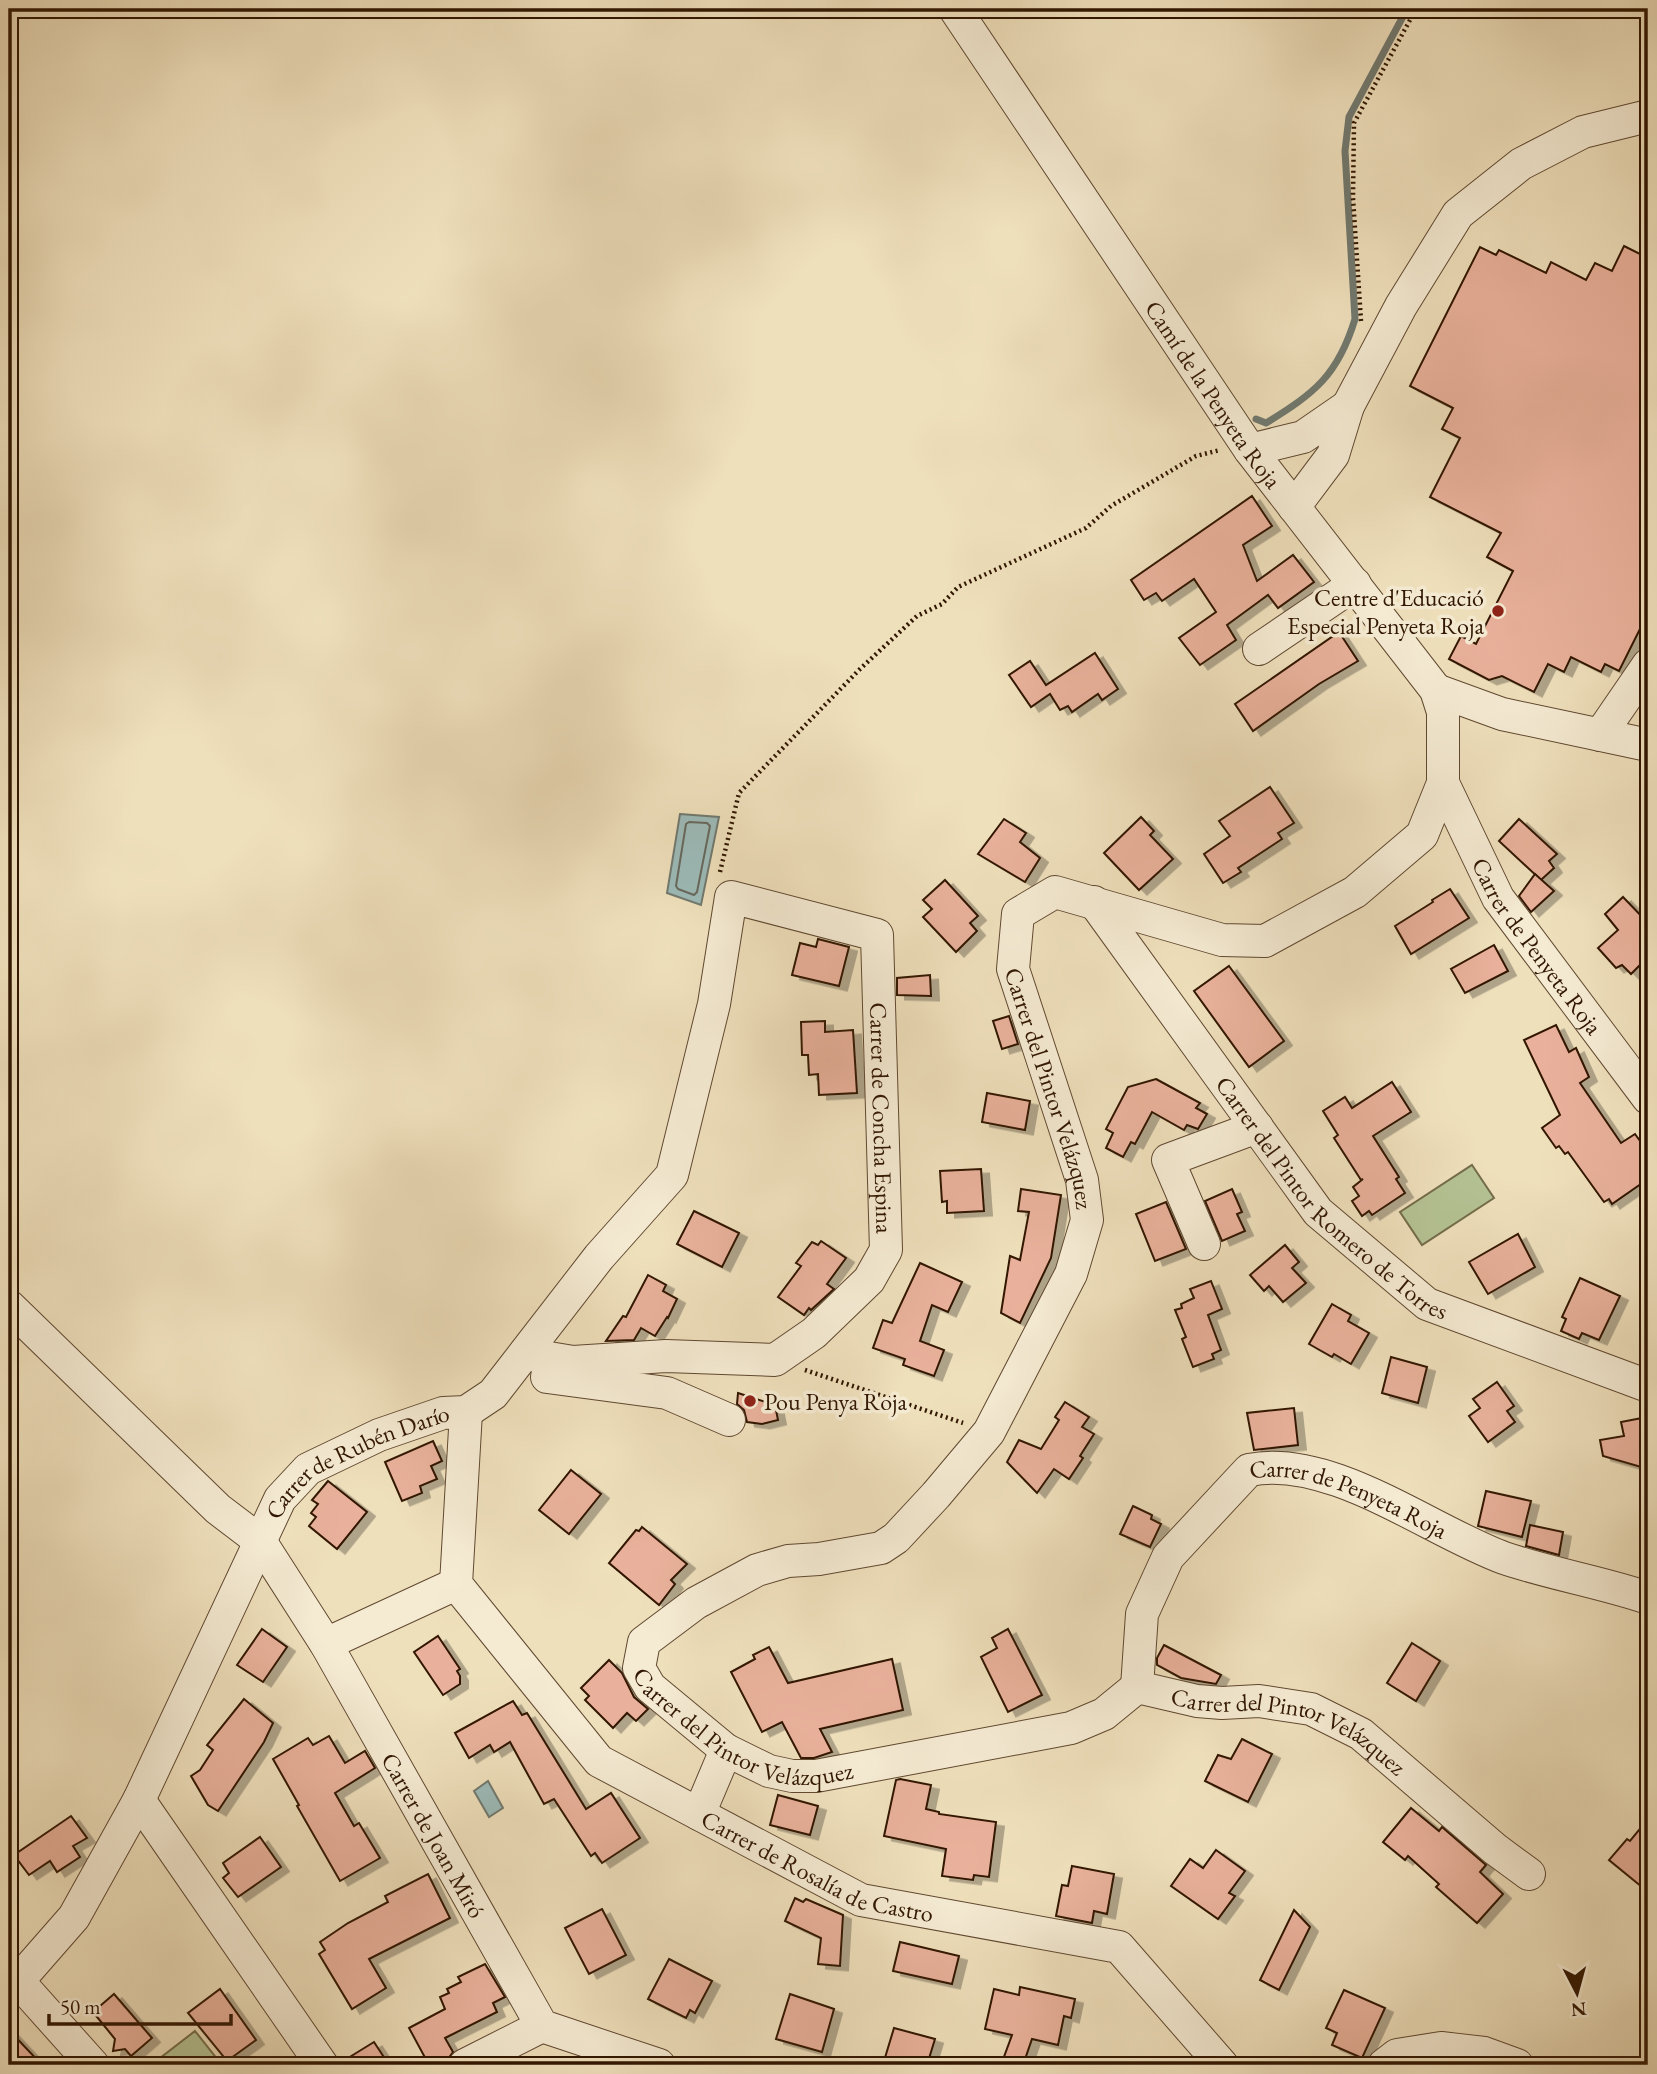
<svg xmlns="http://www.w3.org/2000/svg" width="1657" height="2074" font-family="'EB Garamond',serif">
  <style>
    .green { fill: #b5c394; stroke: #736c4a; stroke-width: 2 }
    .water { fill: #9cbbb9; stroke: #71796f; stroke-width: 2 }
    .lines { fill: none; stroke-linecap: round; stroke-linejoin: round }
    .shore { stroke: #66685d; stroke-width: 2 }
    .stream { stroke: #71796f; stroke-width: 7 }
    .building { fill: #e9b19b; stroke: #311601; stroke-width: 2; filter: url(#shadow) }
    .minor-casing { stroke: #604830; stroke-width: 34 }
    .path { stroke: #311601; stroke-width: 4.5; stroke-dasharray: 2 3.5; stroke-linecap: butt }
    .minor { stroke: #f5ebd3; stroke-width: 32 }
    .poi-dot { fill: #8f2418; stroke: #f5ebd3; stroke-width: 2.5 }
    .labels { text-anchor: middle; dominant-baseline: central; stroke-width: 7; stroke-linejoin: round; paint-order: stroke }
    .street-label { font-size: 24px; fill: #311601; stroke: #f5ebd3 }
    .poi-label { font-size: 24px; fill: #311601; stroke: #f5ebd3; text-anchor: end }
  </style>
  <defs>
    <filter id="shadow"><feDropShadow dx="8" dy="4.5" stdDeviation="0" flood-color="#0004"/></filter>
  </defs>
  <rect width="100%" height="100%" fill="#efe0bc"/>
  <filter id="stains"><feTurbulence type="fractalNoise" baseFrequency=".00286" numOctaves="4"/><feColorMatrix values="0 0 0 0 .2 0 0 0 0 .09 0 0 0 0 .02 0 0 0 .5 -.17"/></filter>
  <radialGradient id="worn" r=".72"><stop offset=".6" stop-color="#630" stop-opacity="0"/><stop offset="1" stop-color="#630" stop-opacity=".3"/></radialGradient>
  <g class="green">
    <polygon points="1472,1165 1494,1198 1422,1245 1400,1212"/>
    <polygon points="195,2031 218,2060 212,2065 151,2065"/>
  </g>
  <g class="water">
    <polygon points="680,814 719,817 701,905 667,893"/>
    <polygon points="488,1781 503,1808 489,1817 474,1791"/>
  </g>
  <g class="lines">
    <polygon class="shore" points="689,822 707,823 710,826 697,892 694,895 678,889 676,886 686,824"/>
    <path class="stream" d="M1256 419 1266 423C1315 393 1338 375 1355 319L1345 151 1349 117 1407 9"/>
  </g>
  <g class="building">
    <polygon points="1624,246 1648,258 1648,613 1619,671 1605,664 1601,672 1571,657 1564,672 1548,664 1534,692 1502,676 1489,680 1449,659 1461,636 1476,644 1513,571 1487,557 1501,533 1430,497 1460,438 1442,429 1453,408 1410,386 1480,247 1496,255 1499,250 1546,273 1551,262 1586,280 1595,263 1612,271"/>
    <polygon points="1252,496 1272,526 1243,545 1257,581 1293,555 1314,582 1278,608 1268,595 1257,603 1227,625 1236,640 1200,665 1179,638 1216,612 1194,579 1162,601 1156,593 1144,600 1131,580"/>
    <polygon points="1339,632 1358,661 1319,684 1253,731 1235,704"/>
    <polygon points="1095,653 1118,689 1102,700 1098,694 1072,712 1068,706 1060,710 1050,694 1031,707 1009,675 1030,661 1046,685"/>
    <polygon points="1270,787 1294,823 1278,833 1282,839 1238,868 1241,872 1223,883 1204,854 1230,836 1219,821"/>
    <polygon points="1141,817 1154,831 1150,835 1173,859 1139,890 1104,853"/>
    <polygon points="1004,819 1026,833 1020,842 1040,858 1025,882 978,854"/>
    <polygon points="1519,819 1557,854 1549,861 1554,868 1541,880 1499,841"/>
    <polygon points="1535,874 1554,891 1531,912 1519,896"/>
    <polygon points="945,880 978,916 970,923 977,931 956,952 923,917 932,909 923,900"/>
    <polygon points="1450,889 1469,918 1411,954 1395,926 1433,902 1432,900"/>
    <polygon points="1623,897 1648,923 1648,957 1631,974 1622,965 1616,968 1598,948 1618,930 1605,914"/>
    <polygon points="818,939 849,947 839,986 792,975 800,943 816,947"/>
    <polygon points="1494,945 1508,971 1465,993 1451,969"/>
    <polygon points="1229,966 1284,1041 1249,1067 1194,991"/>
    <polygon points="930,975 931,996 897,995 897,978"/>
    <polygon points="1009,1016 1018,1044 1002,1049 993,1021"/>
    <polygon points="825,1021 825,1032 853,1030 857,1093 819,1095 818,1074 809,1075 808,1055 802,1055 801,1022"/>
    <polygon points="1556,1025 1569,1052 1576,1048 1589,1077 1580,1083 1621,1143 1635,1134 1648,1152 1648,1179 1612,1204 1609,1199 1604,1202 1568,1152 1565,1154 1559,1146 1556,1148 1542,1128 1560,1115 1524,1040"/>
    <polygon points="1156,1079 1200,1103 1196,1108 1207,1114 1198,1129 1187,1125 1184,1130 1152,1112 1135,1144 1131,1142 1123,1157 1106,1148 1113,1133 1106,1129 1128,1087"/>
    <polygon points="1392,1082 1411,1112 1373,1136 1399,1177 1396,1179 1405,1193 1372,1215 1369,1211 1362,1216 1352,1201 1359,1196 1353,1187 1363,1179 1361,1180 1334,1138 1338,1135 1323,1111 1345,1097 1352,1108"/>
    <polygon points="987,1093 1030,1101 1025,1130 982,1122"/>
    <polygon points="981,1169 984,1211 947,1213 947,1201 942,1202 940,1171"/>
    <polygon points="1021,1189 1061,1195 1051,1258 1020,1323 1001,1313 1010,1256 1020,1260 1029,1212 1018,1211"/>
    <polygon points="1232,1189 1242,1212 1237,1214 1245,1231 1222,1241 1205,1201"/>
    <polygon points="1166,1202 1186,1249 1155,1261 1136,1214"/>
    <polygon points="694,1211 739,1233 722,1267 677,1244"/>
    <polygon points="1518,1234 1535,1267 1488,1294 1469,1262"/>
    <polygon points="821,1241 846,1258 827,1284 834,1289 811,1310 809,1308 804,1315 778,1297 801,1266 796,1263 812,1242 818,1245"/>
    <polygon points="1285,1245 1299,1262 1292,1268 1306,1283 1283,1302 1269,1286 1264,1291 1250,1275"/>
    <polygon points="920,1263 962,1282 948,1312 932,1305 920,1341 944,1350 934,1376 903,1365 905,1359 873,1348 883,1320 892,1323"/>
    <polygon points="648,1275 666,1285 663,1291 677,1299 668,1318 667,1317 655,1336 641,1328 634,1340 606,1341 623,1316 626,1317"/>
    <polygon points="1580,1278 1620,1296 1599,1340 1582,1333 1579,1339 1561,1331 1566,1319 1562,1317"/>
    <polygon points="1211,1281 1222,1309 1208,1315 1221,1350 1212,1354 1214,1359 1193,1367 1182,1339 1186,1337 1175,1310 1182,1308 1181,1304 1194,1298 1190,1289"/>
    <polygon points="1332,1304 1351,1315 1348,1321 1369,1333 1351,1364 1334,1354 1332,1357 1309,1344"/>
    <polygon points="1391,1357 1427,1367 1418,1403 1382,1393"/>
    <polygon points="1497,1382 1514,1406 1507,1411 1515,1422 1488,1442 1469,1416 1480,1408 1473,1399"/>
    <polygon points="738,1393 775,1405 778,1420 762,1424 747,1422 744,1410 737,1404"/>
    <polygon points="1065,1402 1089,1417 1082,1427 1094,1434 1080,1456 1083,1458 1069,1479 1054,1469 1037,1493 1007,1462 1019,1440 1041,1449 1059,1420 1055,1417"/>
    <polygon points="1294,1408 1298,1445 1254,1450 1247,1413"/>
    <polygon points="1642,1418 1644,1437 1648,1437 1648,1469 1603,1456 1600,1440 1624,1436 1621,1422"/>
    <polygon points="433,1441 442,1461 431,1466 437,1479 420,1486 422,1493 402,1501 385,1462"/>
    <polygon points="571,1470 601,1494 569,1534 539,1510"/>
    <polygon points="328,1481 367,1512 337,1549 309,1526 316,1517 311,1513 318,1504 312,1500"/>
    <polygon points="1486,1491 1531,1501 1522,1537 1478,1526"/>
    <polygon points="1133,1506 1152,1515 1151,1519 1161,1524 1150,1547 1120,1534"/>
    <polygon points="1530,1525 1563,1532 1559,1555 1526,1546"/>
    <polygon points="642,1527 687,1564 671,1580 675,1584 659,1605 609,1563 636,1530 639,1531"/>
    <polygon points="262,1629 287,1647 263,1682 237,1665"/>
    <polygon points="1008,1629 1042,1695 1008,1712 981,1657 997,1648 992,1638"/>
    <polygon points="438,1636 460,1669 457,1671 460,1676 460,1684 443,1695 414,1652"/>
    <polygon points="1412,1643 1440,1661 1416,1701 1387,1683"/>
    <polygon points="1164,1645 1221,1675 1216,1684 1181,1678 1157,1665 1157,1658"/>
    <polygon points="769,1647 788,1683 892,1659 903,1710 820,1729 832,1752 814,1758 801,1758 782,1722 762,1732 731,1672 755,1659 753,1655"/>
    <polygon points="609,1660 622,1673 634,1697 648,1709 636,1721 627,1713 613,1728 585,1700 589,1696 581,1688"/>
    <polygon points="244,1699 273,1723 264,1742 218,1811 208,1805 191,1776 200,1770 213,1750 207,1745"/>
    <polygon points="513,1701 522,1715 527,1713 586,1809 611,1793 640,1838 602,1863 595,1853 591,1856 554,1799 544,1804 510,1742 494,1752 490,1745 469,1758 455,1733"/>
    <polygon points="329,1736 345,1763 365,1751 375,1768 335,1793 354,1826 359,1823 380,1858 340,1881 297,1806 299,1805 273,1759 308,1738 313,1745"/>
    <polygon points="1242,1739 1272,1754 1248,1802 1205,1781 1218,1755 1231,1759"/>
    <polygon points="900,1779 931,1785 926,1809 939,1812 939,1814 996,1822 989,1877 974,1875 973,1880 942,1876 946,1849 884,1836 896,1780"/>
    <polygon points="778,1795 818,1806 810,1835 770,1825"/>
    <polygon points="1411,1808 1439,1831 1442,1827 1486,1865 1480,1872 1503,1894 1477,1923 1436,1887 1439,1884 1408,1856 1405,1860 1383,1842"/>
    <polygon points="71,1816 87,1838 73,1846 80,1857 57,1872 50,1861 29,1875 14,1855"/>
    <polygon points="1648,1819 1648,1892 1609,1860 1627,1839 1630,1841"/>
    <polygon points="260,1837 281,1867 238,1897 223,1878 229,1873 223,1863"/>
    <polygon points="1216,1850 1245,1871 1229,1893 1235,1896 1218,1919 1171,1886 1190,1859 1203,1868"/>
    <polygon points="1072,1866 1114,1874 1107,1914 1094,1911 1092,1923 1056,1916 1062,1885 1068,1886"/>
    <polygon points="428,1874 450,1918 369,1959 386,1988 352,2009 319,1954 325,1950 320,1942 348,1923 388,1902 385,1896"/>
    <polygon points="795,1898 803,1902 806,1899 843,1915 840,1966 818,1964 821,1938 785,1921"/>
    <polygon points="602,1909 626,1955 589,1974 565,1928"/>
    <polygon points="1294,1910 1310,1927 1279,1990 1260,1980"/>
    <polygon points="900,1942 959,1956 952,1984 893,1971"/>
    <polygon points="669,1959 712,1981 695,2013 690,2010 686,2018 648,1999"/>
    <polygon points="485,1964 505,1997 493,2003 497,2012 445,2038 453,2052 448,2059 436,2065 429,2065 409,2028 445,2009 440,1997 449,1993 447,1989 461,1982 458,1977"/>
    <polygon points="1020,1987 1075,1999 1071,2018 1064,2016 1058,2045 1032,2039 1023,2065 1001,2065 1012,2035 985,2029 994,1989 1019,1995"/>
    <polygon points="220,1989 256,2040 227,2061 188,2013"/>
    <polygon points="1344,1990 1385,2008 1362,2058 1332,2045 1337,2033 1326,2028"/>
    <polygon points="114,1994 152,2038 131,2056 125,2049 113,2051 115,2039 93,2012"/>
    <polygon points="790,1994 834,2009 822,2052 776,2039"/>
    <polygon points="894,2028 935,2039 927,2065 900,2065 884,2061"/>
    <polygon points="9,2030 42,2065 9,2065"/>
    <polygon points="374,2042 389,2065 340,2065 340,2063"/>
  </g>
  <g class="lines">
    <g class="minor-casing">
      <g id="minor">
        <path id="s1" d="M955 9 1250 450 1436 690 1443 712V783L1422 835 1355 892 1265 941 1222 940 1055 892 1018 914 1013 969 1082 1180 1087 1220 1071 1274 989 1432 936 1495 896 1538 881 1548 819 1559 788 1561 757 1570 696 1603 644 1642 639 1668 650 1687 726 1750 769 1771 792 1776H816L1071 1728 1104 1714 1137 1687 1197 1701 1222 1703 1259 1701 1311 1709 1361 1734 1495 1849 1529 1874"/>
        <polyline points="1348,406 1401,306 1458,214 1521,164 1583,132 1648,116"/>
        <polyline points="1250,450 1303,437 1348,406 1333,455 1294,507"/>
        <polyline points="1259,649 1355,584"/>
        <polyline points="1436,690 1502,714 1648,745"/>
        <polyline points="1600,735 1648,665"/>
        <path id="s2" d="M1443 783 1498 898 1648 1098"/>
        <path id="s3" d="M1094 902 1318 1212 1427 1304 1648 1386"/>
        <polyline points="1204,1244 1168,1160 1257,1127"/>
        <path id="s4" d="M9 1306 218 1509 260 1541 326 1644 542 2026 659 2065"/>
        <polyline points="547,1377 667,1393 729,1420"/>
        <path id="s5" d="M466 1412 456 1584 599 1761 861 1900 1119 1947 1222 2065"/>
        <polyline points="326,1644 456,1584"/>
        <path id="s6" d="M1137 1687 1142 1614 1168 1557 1249 1470C1330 1453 1430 1531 1504 1558 1551 1574 1601 1582 1648 1598"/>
        <polyline points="139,1800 322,2065"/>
        <polyline points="699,1814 726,1750"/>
        <path id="s7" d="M93 2065 18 1981 74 1917 139 1800 280 1499 308 1469 379 1435 443 1413 466 1412 493 1394 599 1257 672 1175 714 1004 731 897 877 935 886 1250 869 1280 814 1333 775 1360 666 1356 573 1362 525 1354"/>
        <polyline points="465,2065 542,2026"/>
        <polyline points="1384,2065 1397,2055 1441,2048 1484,2053 1517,2065"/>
      </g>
    </g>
    <g class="path">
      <polyline points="1361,321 1353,198 1354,123 1416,9"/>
      <polyline points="720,872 739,793 860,669 917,616 942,604 958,587 1086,528 1111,506 1196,456 1220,450"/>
      <polyline points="805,1370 963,1423"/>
    </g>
    <use href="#minor" class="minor"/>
  </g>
  <g class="poi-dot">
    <circle cx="1498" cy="611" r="7"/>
    <circle cx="750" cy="1401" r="7"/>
  </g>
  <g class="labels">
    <g class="street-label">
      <text stroke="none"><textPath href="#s1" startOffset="464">Camí de la Penyeta Roja</textPath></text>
      <text stroke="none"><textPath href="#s2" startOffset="189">Carrer de Penyeta Roja</textPath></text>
      <text stroke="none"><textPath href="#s1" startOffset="1615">Carrer del Pintor Velázquez</textPath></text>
      <text stroke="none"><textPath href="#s7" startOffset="1808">Carrer de Concha Espina</textPath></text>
      <text stroke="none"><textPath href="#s3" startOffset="382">Carrer del Pintor Romero de Torres</textPath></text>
      <text stroke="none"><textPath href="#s7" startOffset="751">Carrer de Rubén Darío</textPath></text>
      <text stroke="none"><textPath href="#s6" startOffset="360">Carrer de Penyeta Roja</textPath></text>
      <text stroke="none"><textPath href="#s1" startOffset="2560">Carrer del Pintor Velázquez</textPath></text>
      <text stroke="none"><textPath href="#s1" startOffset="3148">Carrer del Pintor Velázquez</textPath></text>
      <text stroke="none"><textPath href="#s4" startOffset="686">Carrer de Joan Miró</textPath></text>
      <text stroke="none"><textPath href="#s5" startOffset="644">Carrer de Rosalía de Castro</textPath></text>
    </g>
    <g class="poi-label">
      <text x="1484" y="597">Centre d'Educació<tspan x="1484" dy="28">Especial Penyeta Roja</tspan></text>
      <text x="764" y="1401" text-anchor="start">Pou Penya Roja</text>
    </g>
  </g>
  <rect width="1657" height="2074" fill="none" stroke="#efe0bc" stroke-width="35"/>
  <rect x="10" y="10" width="1636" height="2053" fill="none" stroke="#311601" stroke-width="3.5"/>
  <rect x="18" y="18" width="1622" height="2039" fill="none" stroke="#311601" stroke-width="2"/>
  <g transform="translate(1577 1993) rotate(174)" stroke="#f5ebd3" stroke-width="5" paint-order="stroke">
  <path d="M0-5L12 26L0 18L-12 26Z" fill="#311601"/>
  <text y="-10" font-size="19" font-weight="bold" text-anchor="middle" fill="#311601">N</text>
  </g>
  <path d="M49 2014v10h182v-10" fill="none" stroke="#311601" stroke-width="3.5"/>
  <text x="60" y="2014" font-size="21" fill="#311601" stroke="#f5ebd3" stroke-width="5" paint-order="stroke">50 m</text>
  <rect width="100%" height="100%" filter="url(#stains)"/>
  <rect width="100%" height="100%" fill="url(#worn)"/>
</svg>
